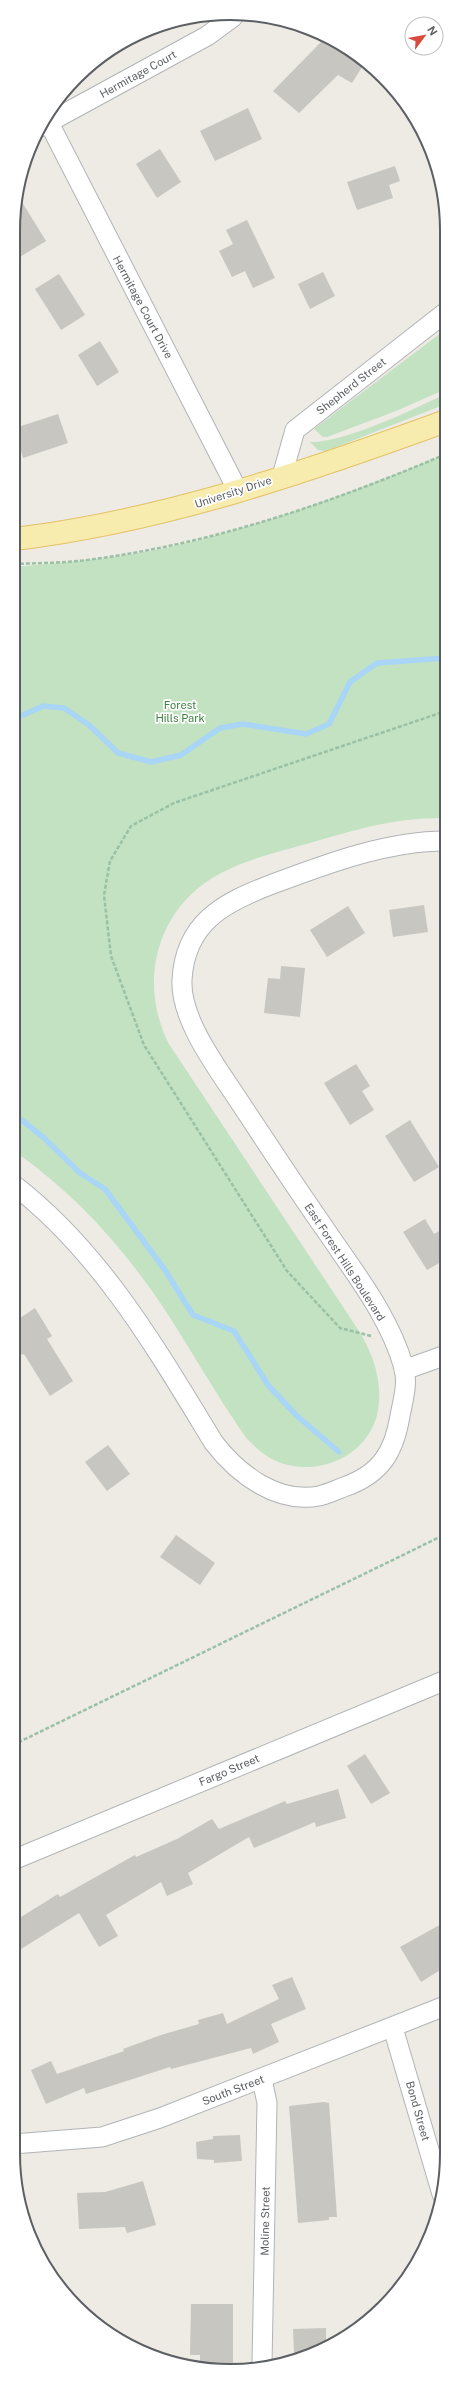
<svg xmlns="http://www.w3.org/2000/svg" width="460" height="2384" font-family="'Public Sans',sans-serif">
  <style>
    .green { fill: #c2e2c2 }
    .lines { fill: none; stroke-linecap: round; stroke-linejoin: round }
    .stream { stroke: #a9d5f7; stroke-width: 5.5 }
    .building { fill: #c8c6c0 }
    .minor-casing { stroke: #b1b4b7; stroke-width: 21 }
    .major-casing { stroke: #e4c165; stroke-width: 24 }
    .path { stroke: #9ac0a5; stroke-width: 2.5; stroke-dasharray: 4 2; stroke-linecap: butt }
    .minor { stroke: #fff; stroke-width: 19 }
    .major { stroke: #f7ecae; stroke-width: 22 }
    .labels { text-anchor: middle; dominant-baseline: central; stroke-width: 3.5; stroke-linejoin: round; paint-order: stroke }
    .street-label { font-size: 11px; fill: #5c5f63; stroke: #fff }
    .park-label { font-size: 11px; fill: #3d8140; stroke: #fff }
    .rim { fill: none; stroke: #5c5f63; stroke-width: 2 }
  </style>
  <rect width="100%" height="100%" fill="#edebe4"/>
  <g class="green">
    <polygon points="446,329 446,389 396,411 327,437 323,437 314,429"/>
    <path d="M446 394V404L326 451 318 450 310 442C345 443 413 409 446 394Z"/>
    <path d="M446 454V818C399 817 357 829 313 842 282 851 249 858 221 873 157 906 137 982 169 1044L359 1331C374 1355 384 1386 377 1415 366 1458 315 1478 276 1461 265 1456 256 1448 247 1439 216 1395 189 1346 159 1301 119 1243 72 1191 14 1151V567C73 562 134 557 191 542 279 520 363 488 446 454Z"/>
  </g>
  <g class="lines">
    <g class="stream">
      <polyline points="14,719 43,706 64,708 89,725 118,753 151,762 181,755 220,728 243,724 306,734 329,724 350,682 377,663 446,658"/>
      <polyline points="14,1114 43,1137 80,1173 105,1189 165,1270 193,1315 234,1331 268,1385 296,1415 339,1452"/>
    </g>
  </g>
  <g class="building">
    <polygon points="321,42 364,64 352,83 338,75 299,113 273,91"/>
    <polygon points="248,108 262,139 215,161 200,131"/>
    <polygon points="160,149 181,182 157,198 136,164"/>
    <polygon points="395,166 400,181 389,185 393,198 357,210 347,182"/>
    <polygon points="17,194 46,241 15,260 15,202"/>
    <polygon points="247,220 275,278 253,288 245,271 232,277 219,251 233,244 226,230"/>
    <polygon points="323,272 335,296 310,309 298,284"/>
    <polygon points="59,274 85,315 61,330 35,289"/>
    <polygon points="100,341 119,372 97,386 78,355"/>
    <polygon points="58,414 68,443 23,458 15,428"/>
    <polygon points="424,905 428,932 393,937 389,910"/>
    <polygon points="348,906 365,933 327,957 310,930"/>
    <polygon points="281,966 305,968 300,1017 264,1013 268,978 280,979"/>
    <polygon points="356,1064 370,1086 362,1091 374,1110 350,1125 324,1083"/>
    <polygon points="410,1120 439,1167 414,1182 385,1136"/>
    <polygon points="425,1219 434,1234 446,1227 446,1259 427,1270 403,1232"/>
    <polygon points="35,1308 52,1336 47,1339 73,1381 50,1396 24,1354 22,1355 14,1342 14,1322"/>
    <polygon points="108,1445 130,1474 107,1491 85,1462"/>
    <polygon points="176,1535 215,1563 200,1585 160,1557"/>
    <polygon points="365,1754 390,1793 371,1804 347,1766"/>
    <polygon points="338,1789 346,1818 316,1827 315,1822 254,1848 249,1837 188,1873 193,1884 167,1896 161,1882 106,1915 118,1936 99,1947 79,1913 13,1954 13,1922 58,1894 60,1897 135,1855 136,1857 177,1839 212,1819 219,1829 285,1801 287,1804"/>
    <polygon points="445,1922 445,1967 421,1982 400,1947"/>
    <polygon points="292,1977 306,2009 271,2024 279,2042 253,2054 251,2048 171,2069 170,2067 86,2094 84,2088 46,2104 31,2070 51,2061 57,2074 124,2051 123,2049 161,2035 199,2024 198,2020 223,2013 227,2024 279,1999 272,1985"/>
    <polygon points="324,2102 329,2103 337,2217 329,2217 329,2220 298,2223 289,2106"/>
    <polygon points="240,2135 242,2161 214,2163 214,2160 197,2159 196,2142 213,2139 213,2136"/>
    <polygon points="143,2181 156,2225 127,2233 125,2227 79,2229 77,2193 105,2192"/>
    <polygon points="191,2304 233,2304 233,2368 216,2371 203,2367 203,2362 200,2362 200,2355 190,2355"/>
    <polygon points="326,2328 326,2344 311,2353 294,2353 293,2329"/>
  </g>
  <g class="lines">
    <g class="minor-casing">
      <g id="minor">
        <polyline points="49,123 238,491"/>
        <polyline points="40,127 207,36 233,17"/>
        <polyline points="282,476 295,430 446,312"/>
        <path d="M14 1185C102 1253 157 1350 214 1443 238 1474 277 1504 319 1496 328 1494 336 1490 344 1487 381 1474 394 1452 400 1416 403 1400 408 1384 404 1368 390 1317 354 1272 325 1229 294 1185 265 1140 235 1095 215 1065 180 1018 182 980 185 923 223 903 270 885 326 864 386 841 446 841"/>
        <polyline points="404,1370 446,1355"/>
        <polyline points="13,1860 446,1680"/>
        <polyline points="393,2028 442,2194"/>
        <polyline points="262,2079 267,2103 262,2364"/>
        <polyline points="13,2144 102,2137 160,2118 445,2006"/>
      </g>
    </g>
    <g class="major-casing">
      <path id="major" d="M15 539C164 521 306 472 446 421"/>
    </g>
    <g class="path">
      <path d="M14 564C38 563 63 563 87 560 212 544 331 503 446 454"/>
      <polyline points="371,1336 340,1328 287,1271 144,1045 111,956 104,895 110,861 131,826 174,803 446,711"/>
      <polyline points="13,1745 446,1534"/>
    </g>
    <use href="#minor" class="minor"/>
    <use href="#major" class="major"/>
  </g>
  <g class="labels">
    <g class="street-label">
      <text transform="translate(138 74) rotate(-29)">Hermitage Court</text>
      <text transform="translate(143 307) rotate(62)">Hermitage Court Drive</text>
      <text transform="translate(351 386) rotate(-38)">Shepherd Street</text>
      <text transform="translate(233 492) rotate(-18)">University Drive</text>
      <text transform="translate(345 1262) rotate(57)">East Forest Hills Boulevard</text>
      <text transform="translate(229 1770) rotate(-23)">Fargo Street</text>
      <text transform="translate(233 2090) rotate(-21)">South Street</text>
      <text transform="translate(418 2111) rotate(74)">Bond Street</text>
      <text transform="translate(265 2221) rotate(-89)">Moline Street</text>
    </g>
    <g class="park-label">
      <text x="180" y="705">Forest<tspan x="180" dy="13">Hills Park</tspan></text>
    </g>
  </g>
  <path d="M0 0H460V2384H0ZM230 20H230A210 210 0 0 1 440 230V2154A210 210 0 0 1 230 2364H230A210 210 0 0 1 20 2154V230A210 210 0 0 1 230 20Z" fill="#fff" fill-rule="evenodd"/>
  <path class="rim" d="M230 20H230A210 210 0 0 1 440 230V2154A210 210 0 0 1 230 2364H230A210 210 0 0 1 20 2154V230A210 210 0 0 1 230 20Z"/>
  <g transform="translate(424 36) rotate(58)"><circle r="19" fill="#ffffff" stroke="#bebfc1"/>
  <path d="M0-3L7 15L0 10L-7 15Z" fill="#d94a3d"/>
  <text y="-6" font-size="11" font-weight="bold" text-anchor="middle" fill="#5c5f63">N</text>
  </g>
</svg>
